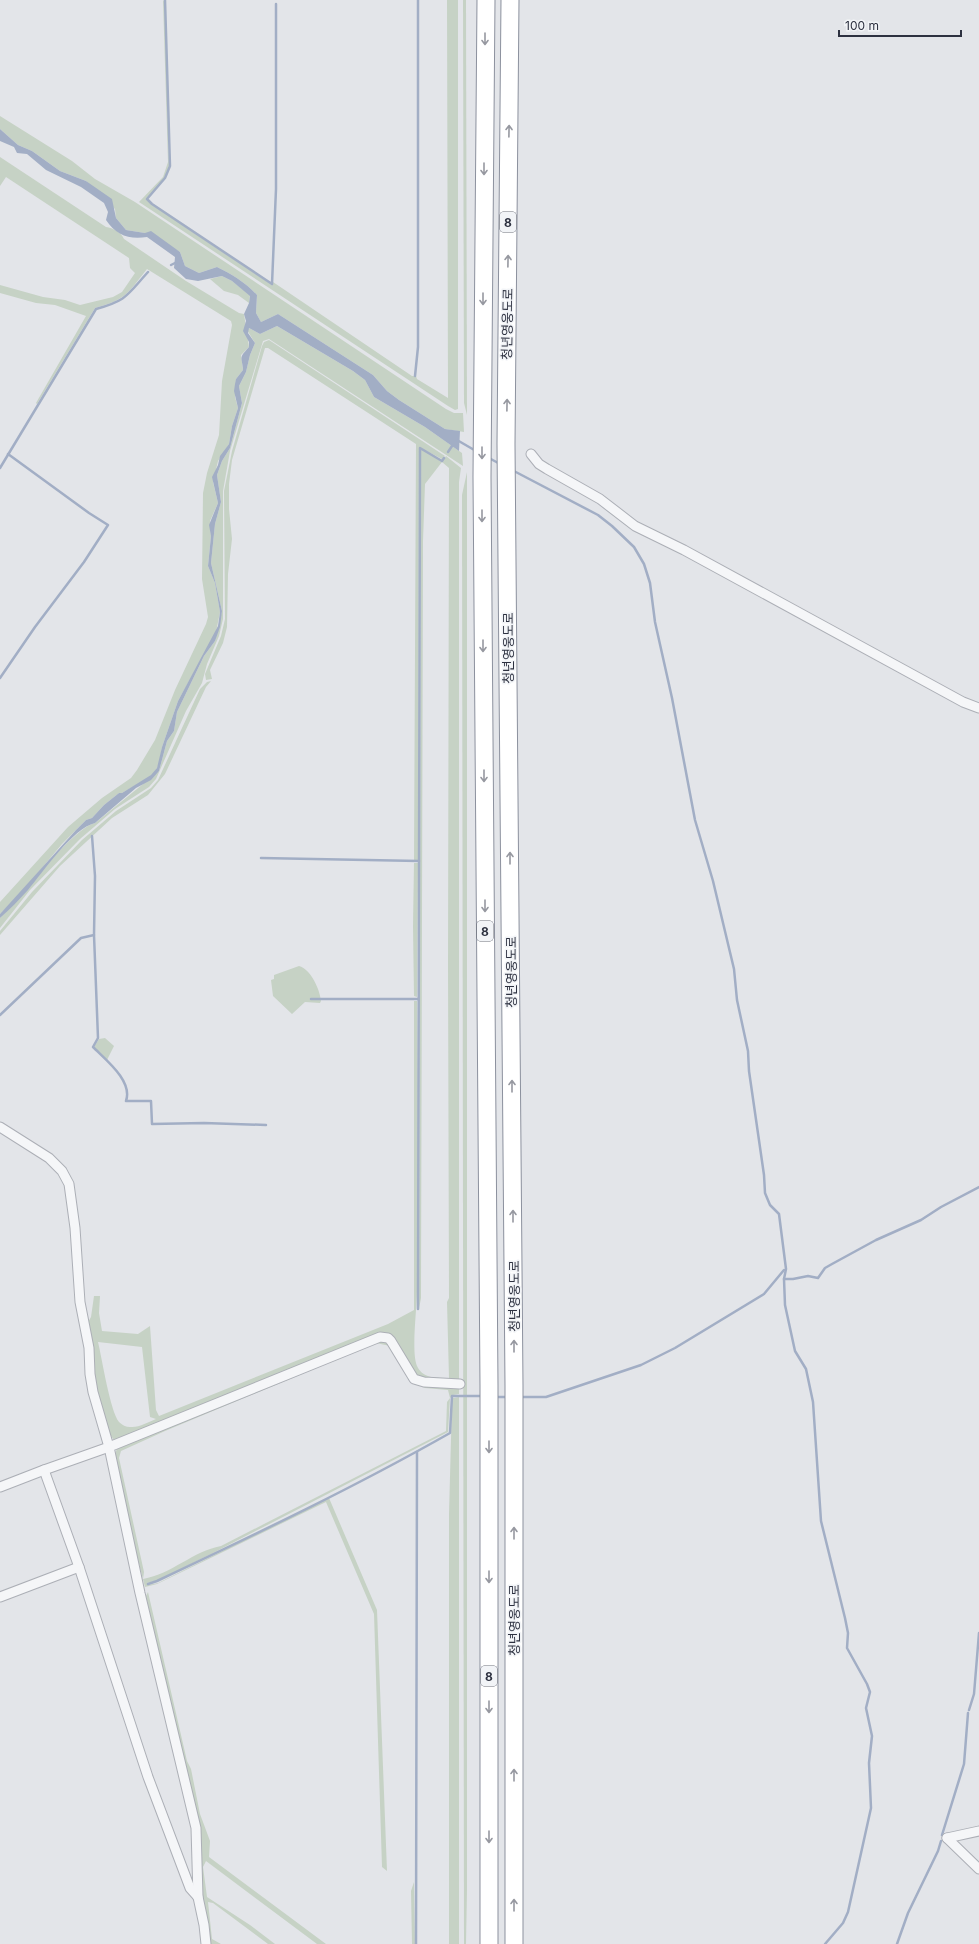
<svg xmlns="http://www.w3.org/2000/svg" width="979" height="1944" font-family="Inter,'Noto Sans KR',sans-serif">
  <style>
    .green { fill: #c6d2c5; fill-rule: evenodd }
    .water { fill: #a2aec5 }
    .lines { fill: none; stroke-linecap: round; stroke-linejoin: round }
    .stream { stroke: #a2aec5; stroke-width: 2.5 }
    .minor-casing { stroke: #acafb6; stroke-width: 11 }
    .motorway-casing { stroke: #8c919e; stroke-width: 19 }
    .minor { stroke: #f5f6f8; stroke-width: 9 }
    .motorway { stroke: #fff; stroke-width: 17 }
    .oneway { stroke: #9698a0 }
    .labels { text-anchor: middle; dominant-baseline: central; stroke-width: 3; stroke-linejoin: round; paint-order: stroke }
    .shield { fill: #f2f4f7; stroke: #686c77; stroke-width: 1 }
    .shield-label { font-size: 12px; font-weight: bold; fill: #2d3140 }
    .street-label { font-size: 13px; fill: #2d3140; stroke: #f2f4f7 }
  </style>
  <rect width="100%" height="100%" fill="#e3e5e9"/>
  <g class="green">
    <polygon points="163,0 165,3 169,166 164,178 147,199 151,204 272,285 273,282 412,376 416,376 417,379 448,398 447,0 458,0 458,409 455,410 448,406 139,202 163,177 168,162"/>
    <polygon points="463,0 466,0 467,415 464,403"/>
    <path d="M0 116 72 161 95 179 135 202 446 409 454 413H463L464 432 445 429 399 400 387 391 373 375 278 314 261 322 256 313 257 295C246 283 232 274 217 267L199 273 185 266 180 252 145 233 126 230 116 218 115 209 86 181 60 171 32 151 18 145 0 129Z"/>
    <path d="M0 157 106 227C113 228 121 232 124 239L186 281 239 313 244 314 249 347 241 355 243 370 236 379 235 397 238 408 232 426 229 444 218 461 213 482 218 503 210 521 211 536 208 566 215 583 220 612 216 632 178 701 162 747 159 764 155 772 148 778 122 793H119L104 805 92 818 86 820 62 844 26 887 0 914V902L68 827 102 798 131 778 137 770 155 740 175 690 206 624 208 617 202 579 203 493 207 473 219 435 222 381 232 325 231 321 147 269C127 294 127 299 95 308L37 404 36 403 86 316 55 305 36 303 0 293V285L43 297 65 300 80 305 113 297 122 292 135 273 130 268 129 258 6 177 0 186Z"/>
    <polygon points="222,276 232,281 250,295 249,303 238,295 224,291 210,279"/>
    <path d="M277 326 353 371 365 380 374 397 425 427 462 453 463 466 269 339 263 341 230 451 223 491V619L219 636 207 664 202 683 186 711 156 779 149 787 115 809 80 839 30 890 0 928V918C21 898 72 828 95 823L159 771 167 741 174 731 177 712 204 656 215 641 222 611 211 563 215 524 221 502 217 475 222 461 230 448 242 403 239 386 246 372 250 355 255 343 247 330 249 328 260 334Z"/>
    <polygon points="269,340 445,456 442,459 419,447 418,860 414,860 416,444 268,348 265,348 232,460 229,484 229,509 232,539 228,574 227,627 223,643 210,670 212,679 206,680 205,674 221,636 225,619 224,491 232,451 262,346 264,342"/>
    <path d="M421 449 442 462 446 456 461 468 459 482V1383L439 1382 416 1376 389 1335 114 1440C94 1416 90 1355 87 1324L91 1317 94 1296H100L99 1313 102 1331 138 1334 150 1326 156 1410 159 1416 388 1324 414 1310V1001H417C418 1098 418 1195 417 1291 417 1309 411 1352 417 1366 423 1379 437 1378 449 1378L447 1302 449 1298 448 965 449 468 442 462 425 484 423 541 421 1298 419 1309ZM98 1342 142 1347 150 1417 156 1419C148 1422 139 1428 130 1427 126 1427 122 1425 119 1422 110 1411 102 1358 98 1342Z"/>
    <polygon points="467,472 467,1890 466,1944 464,1944 462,495"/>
    <polygon points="211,681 206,687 165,774 148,795 112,818 60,866 0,935 0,931 32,892 82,840 116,811 151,788 158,780 200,689 207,682"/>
    <polygon points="414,863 418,863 417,997 414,996 413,926"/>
    <path d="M299 966C311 969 320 990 321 1001L320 1003 305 1002 292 1014 273 996 271 980 274 979V975Z"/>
    <polygon points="105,1038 114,1046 107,1060 94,1047 99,1039"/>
    <path d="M373 1341 386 1342 390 1344 414 1380 459 1385V1394L453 1395 450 1398 448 1432 211 1554 158 1580 147 1583 148 1585 158 1583 329 1498 377 1610 387 1871 382 1867 374 1614 326 1502 157 1584 145 1587 130 1528 115 1454 118 1446ZM376 1343 390 1346 417 1384 425 1388 448 1390 450 1398 447 1402 446 1431 221 1546C193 1551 172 1574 143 1579L144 1572 119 1458 121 1451 165 1431Z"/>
    <polygon points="459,1397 459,1944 449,1944 449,1514 452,1401 453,1398"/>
    <polygon points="148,1592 187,1761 191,1769 200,1814 210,1841 209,1857 326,1944 317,1944 206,1861 203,1867 207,1897 250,1925 275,1944 268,1944 213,1903 208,1902 212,1939 221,1944 208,1944 200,1895 199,1868 169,1697 146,1596"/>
    <polygon points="414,1882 415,1944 412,1944 411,1891"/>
  </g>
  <path class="water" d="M0 129 18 145 32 151 60 171 86 181 112 199 116 218 126 230 145 233 151 231 180 252 185 266 199 273 217 267C232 274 246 283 257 295L256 313 261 322 278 314 373 375 387 391 399 400 445 429 460 431 459 451 425 427 374 397 365 380 353 371 277 326 260 334 249 328 248 333 255 343 250 355 246 372 239 386 242 403 230 448 222 461 217 475 221 502 215 524 211 563 222 611 220 627 215 641 204 656 177 712 174 731 167 741 159 771 151 780 136 788 95 823C73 828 43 872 28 890 19 900 10 909 0 918V914L76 830 86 820 92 818 104 805 119 793H122L151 775 157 768 162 747 178 701 218 626 220 612 215 583 208 566 211 536 209 525 218 503 212 477 218 465 220 456 229 444 232 426 238 408 234 391 235 384 236 379 243 370C242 356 238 359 249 347V342L243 331 246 321 244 314 249 303 250 296 232 281 222 276 198 281 186 279 174 268 175 257 147 237C129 240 116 235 106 220L108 212 104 203 81 187 46 170 27 154 17 153 14 147 0 141Z"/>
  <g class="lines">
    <g class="stream">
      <polyline points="165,0 170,166 165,178 147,199 152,204 272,284 276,189 276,4"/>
      <polyline points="171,265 175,263"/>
      <polyline points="415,376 418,347 418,0"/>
      <polyline points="457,440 476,451"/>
      <polyline points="448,452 452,446"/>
      <polyline points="489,458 500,464"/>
      <path d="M0 468 96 309C128 300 127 295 148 272"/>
      <polyline points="512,470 598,515 612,526 634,547 644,564 650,583 655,622 672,698 695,820 713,881 734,969 737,1000 748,1051 749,1071 764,1175 765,1193 770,1205 779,1214 786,1269 784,1279 785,1305 795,1351 806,1369 813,1402 821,1521 845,1618 848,1633 847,1648 867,1684 870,1692 866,1708 872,1736 869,1763 871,1808 848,1912 843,1923 825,1944"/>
      <polyline points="0,678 35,627 84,562 108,525 89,513 8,454"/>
      <polyline points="261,858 419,861"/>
      <path d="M94 935 98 1038 93 1047C106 1060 133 1081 126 1101H151L152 1124 204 1123 266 1125"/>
      <polyline points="311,999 418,999"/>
      <polyline points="0,1015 81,938 94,935 95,876 92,836"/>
      <polyline points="784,1279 793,1279 808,1276 818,1278 825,1268 832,1264 876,1240 921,1220 941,1207 979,1187"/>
      <polyline points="418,1309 420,448 442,461 444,458"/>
      <polyline points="495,1397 508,1397"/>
      <polyline points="521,1397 546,1397 641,1365 675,1348 764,1294 784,1270"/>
      <path d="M148 1584 157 1581C256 1534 355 1487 450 1433L452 1396H484"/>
      <polyline points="969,1710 974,1694 979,1633"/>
      <polyline points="942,1835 964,1764 968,1713"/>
      <polyline points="416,1944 417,1452"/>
      <polyline points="897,1944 908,1913 938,1851 941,1841"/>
    </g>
    <g class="minor-casing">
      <g id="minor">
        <polyline points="531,454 539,464 547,469 600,499 635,526 684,550 963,702 979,708"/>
        <polyline points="0,1127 49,1158 62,1171 69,1184 75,1228 80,1302 89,1348 90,1374 93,1392 109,1447 44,1470 79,1567 148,1777 190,1888 198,1897"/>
        <polyline points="0,1487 44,1470"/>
        <polyline points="0,1597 79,1567"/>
        <polyline points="947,1838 979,1869"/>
        <polyline points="947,1838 979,1831"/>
        <polyline points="206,1944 204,1925 198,1897 196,1828 140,1593 109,1447 380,1337 388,1338 391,1341 414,1379 424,1382 460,1384"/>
      </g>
    </g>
    <g class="motorway-casing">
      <g id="motorway">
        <polyline points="486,0 482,477 489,1385 489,1944"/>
        <polyline points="510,0 506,444 514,1385 514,1944"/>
      </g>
    </g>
    <use href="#minor" class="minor"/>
    <use href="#motorway" class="motorway"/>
  </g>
  <defs><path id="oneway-shaft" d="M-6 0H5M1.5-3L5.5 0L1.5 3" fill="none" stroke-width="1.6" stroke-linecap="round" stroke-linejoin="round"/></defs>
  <g class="oneway">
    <use href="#oneway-shaft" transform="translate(485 39) rotate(90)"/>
    <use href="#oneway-shaft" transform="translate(509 131) rotate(-89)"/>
    <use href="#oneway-shaft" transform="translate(484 169) rotate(90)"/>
    <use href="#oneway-shaft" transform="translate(508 261) rotate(-89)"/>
    <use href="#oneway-shaft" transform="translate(483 299) rotate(90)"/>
    <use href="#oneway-shaft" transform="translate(507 405) rotate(-89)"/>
    <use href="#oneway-shaft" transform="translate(482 453) rotate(90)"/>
    <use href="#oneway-shaft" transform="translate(482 516) rotate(90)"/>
    <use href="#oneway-shaft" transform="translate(483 646) rotate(90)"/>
    <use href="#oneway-shaft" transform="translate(484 776) rotate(90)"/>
    <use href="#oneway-shaft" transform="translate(510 858) rotate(-90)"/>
    <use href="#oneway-shaft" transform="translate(485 906) rotate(90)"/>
    <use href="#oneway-shaft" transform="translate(512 1086) rotate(-90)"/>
    <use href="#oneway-shaft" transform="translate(513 1216) rotate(-90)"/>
    <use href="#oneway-shaft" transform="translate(514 1346) rotate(-90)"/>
    <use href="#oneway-shaft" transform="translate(489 1447) rotate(90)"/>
    <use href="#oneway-shaft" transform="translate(514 1533) rotate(-90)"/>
    <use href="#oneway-shaft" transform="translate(489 1577) rotate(90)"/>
    <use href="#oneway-shaft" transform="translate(489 1707) rotate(90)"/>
    <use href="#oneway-shaft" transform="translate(514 1775) rotate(-90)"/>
    <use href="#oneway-shaft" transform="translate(489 1837) rotate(90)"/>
    <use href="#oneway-shaft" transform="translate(514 1905) rotate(-90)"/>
  </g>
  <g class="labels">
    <g class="shield">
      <rect x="500" y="212" width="16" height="20" rx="3"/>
      <rect x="477" y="921" width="16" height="20" rx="3"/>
      <rect x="481" y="1666" width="16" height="20" rx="3"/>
    </g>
    <g class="shield-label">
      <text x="508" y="222">8</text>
      <text x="485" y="931">8</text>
      <text x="489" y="1676">8</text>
    </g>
    <g class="street-label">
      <text transform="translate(507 324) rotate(-89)">청년영웅도로</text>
      <text transform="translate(508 648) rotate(-90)">청년영웅도로</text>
      <text transform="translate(511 972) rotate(-90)">청년영웅도로</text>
      <text transform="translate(514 1296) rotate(-90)">청년영웅도로</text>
      <text transform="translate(514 1620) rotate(-90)">청년영웅도로</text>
    </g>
  </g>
  <path d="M839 30v6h122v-6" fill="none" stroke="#2d3140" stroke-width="2"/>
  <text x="845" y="30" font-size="12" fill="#2d3140" stroke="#f2f4f7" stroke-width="3" paint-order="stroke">100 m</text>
</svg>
